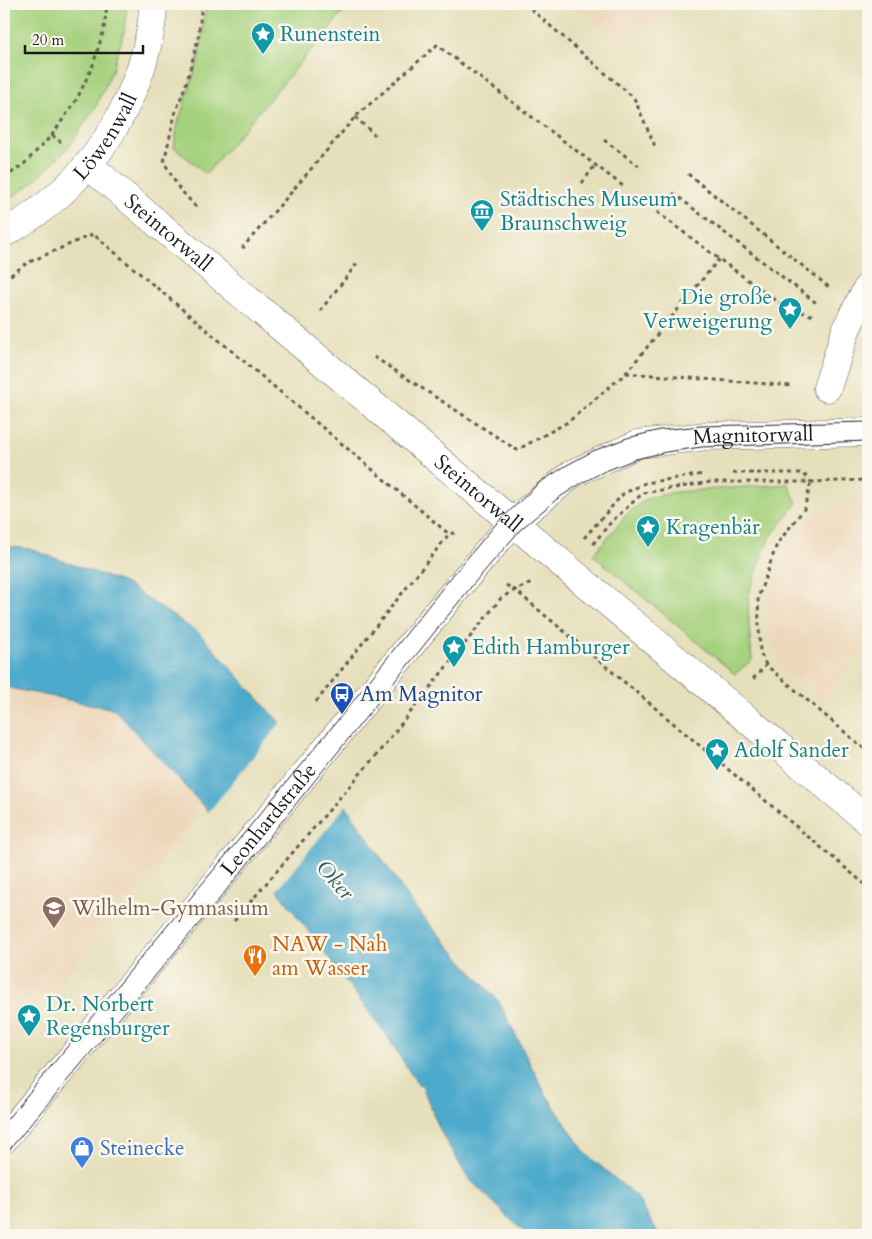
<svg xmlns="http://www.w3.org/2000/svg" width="872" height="1239" font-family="Cardo,serif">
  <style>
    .built { fill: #edd7bb }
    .green { fill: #a5d17d; stroke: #60764c }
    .water { fill: #4eaacc; stroke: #356374 }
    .pier { fill: #e6dfbb }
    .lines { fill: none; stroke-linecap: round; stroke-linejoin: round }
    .street-casing { stroke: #636054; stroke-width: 29 }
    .secondary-casing { stroke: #636054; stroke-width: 29 }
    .path { stroke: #636054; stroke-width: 3; stroke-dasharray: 4 4; stroke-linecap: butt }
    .street { stroke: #fff; stroke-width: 28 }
    .secondary { stroke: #fff; stroke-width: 28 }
    .tram { stroke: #1c1c1c; stroke-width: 1 }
    .labels { text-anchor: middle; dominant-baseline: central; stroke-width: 5; stroke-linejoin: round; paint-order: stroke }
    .culture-label { font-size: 21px; fill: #0d838f; stroke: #fbf7ec; text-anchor: start }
    .street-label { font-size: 21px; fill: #1c1c1c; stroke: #fbf7ec }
    .transit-label { font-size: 21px; fill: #164399; stroke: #fbf7ec; text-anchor: start }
    .education-label { font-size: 21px; fill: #785e54; stroke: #fbf7ec; text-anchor: start }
    .food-label { font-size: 21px; fill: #c56008; stroke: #fbf7ec; text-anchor: start }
    .shop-label { font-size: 21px; fill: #366cbe; stroke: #fbf7ec; text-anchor: start }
    .water-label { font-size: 22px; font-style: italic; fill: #325c6b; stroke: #fbf7ec }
  </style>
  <rect width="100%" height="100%" fill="#fbf7ec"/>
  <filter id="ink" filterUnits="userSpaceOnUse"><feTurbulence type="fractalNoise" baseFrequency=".02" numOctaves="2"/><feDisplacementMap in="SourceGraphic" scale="10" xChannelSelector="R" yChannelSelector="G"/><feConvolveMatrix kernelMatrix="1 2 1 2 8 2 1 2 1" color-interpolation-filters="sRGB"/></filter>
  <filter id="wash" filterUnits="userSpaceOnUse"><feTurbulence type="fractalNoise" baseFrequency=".0096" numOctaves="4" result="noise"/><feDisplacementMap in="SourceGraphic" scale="20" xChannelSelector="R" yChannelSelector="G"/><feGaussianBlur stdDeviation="1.12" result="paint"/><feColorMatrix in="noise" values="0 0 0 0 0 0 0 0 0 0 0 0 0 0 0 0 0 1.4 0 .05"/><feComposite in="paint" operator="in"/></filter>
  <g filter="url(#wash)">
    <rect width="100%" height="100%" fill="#e6dfbb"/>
    <g class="built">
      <polygon points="575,4 673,4 653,28 645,23 624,45"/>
      <polygon points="868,494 868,655 861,653 821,701 782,668 769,638 769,600 785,550 810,518 857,495"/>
      <polygon points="4,687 114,709 204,807 4,1050"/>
    </g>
    <g class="green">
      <polygon points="4,4 127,4 124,32 112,71 95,108 68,148 36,180 4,203"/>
      <polygon points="206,4 350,4 206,174 174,147 178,123 199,57"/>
      <polygon points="788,484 797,503 768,540 748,595 749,626 752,660 735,674 593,555 629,512 648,498 674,492"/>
    </g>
    <polygon class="water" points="4,546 30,549 124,583 200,634 290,734 336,791 416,909 499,1002 545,1093 586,1154 636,1196 659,1235 527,1235 467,1177 440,1130 422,1086 418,1085 387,1036 264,872 114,709 4,687"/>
    <polygon class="pier" points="282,721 338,789 348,803 276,891 263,874 207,814"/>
  </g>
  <g filter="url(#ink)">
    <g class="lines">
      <g class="street-casing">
        <g id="street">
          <path id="s1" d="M88 165 868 821"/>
          <path id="s2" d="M4 233C70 197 115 142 140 71 147 49 153 26 153 4"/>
          <polyline points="827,388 847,327 868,287"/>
          <path id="s3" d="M513 522 572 474 638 444 706 436 868 432"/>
        </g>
      </g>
      <g class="secondary-casing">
        <g id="secondary">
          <path id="s4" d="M4 1139 204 898 463 581 513 522"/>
        </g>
      </g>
      <g class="path">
        <polyline points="525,4 634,98 655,146"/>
        <polyline points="355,117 375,135"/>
        <polyline points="52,135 61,142"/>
        <polyline points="604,140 639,166"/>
        <polyline points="688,174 830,288"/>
        <polyline points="4,178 24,164 52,135 77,99 93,65 104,29 107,4"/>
        <polyline points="582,183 595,165"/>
        <polyline points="673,193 819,305"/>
        <polyline points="196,207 178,187 164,162 175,114 187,81 198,39 202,4"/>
        <polyline points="657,212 719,259 785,307 814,316"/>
        <polyline points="245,248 243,247 289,195 355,117 437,45 623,186"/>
        <polyline points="4,280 27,263 93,234 450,535"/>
        <polyline points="320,311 359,261"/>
        <polyline points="374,357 517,450 568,422 626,373 719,259"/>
        <polyline points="626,373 793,386"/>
        <polyline points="733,473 803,473 811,482"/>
        <polyline points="584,538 623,494 645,483 704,474"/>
        <polyline points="593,544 611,522 643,493 711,482 811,482 868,480"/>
        <polyline points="506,585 515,590 868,887"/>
        <polyline points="766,665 760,652 758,598 777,544 804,509 811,482"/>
        <polyline points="753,679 766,665 868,752"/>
        <polyline points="316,702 449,534 458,532"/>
        <polyline points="234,921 378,753 501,598 515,590 532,583"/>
      </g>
      <use href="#street" class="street"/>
      <use href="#secondary" class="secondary"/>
      <g class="tram">
        <polyline points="4,1123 342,715 448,581 495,525 539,483 567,465 593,451 627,438 660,430 701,426 868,422"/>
        <polyline points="4,1156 212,908 475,582 521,529 557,499 580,484 603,472 636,459 666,452 702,447 868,441"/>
      </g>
    </g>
  </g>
  <defs>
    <g id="sight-pin" transform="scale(1.25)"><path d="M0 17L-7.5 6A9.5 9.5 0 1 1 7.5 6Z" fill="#0f9aa8" stroke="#fbf7ec"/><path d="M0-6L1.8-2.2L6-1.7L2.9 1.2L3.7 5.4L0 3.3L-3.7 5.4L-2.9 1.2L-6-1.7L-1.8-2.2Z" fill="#fff"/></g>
    <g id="museum-pin" transform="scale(1.25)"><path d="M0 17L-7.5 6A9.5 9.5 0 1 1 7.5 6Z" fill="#0f9aa8" stroke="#fbf7ec"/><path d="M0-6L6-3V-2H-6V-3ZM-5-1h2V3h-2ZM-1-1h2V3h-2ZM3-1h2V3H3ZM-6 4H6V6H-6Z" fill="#fff"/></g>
    <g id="bus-pin" transform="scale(1.25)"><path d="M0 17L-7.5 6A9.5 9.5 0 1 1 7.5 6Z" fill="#1a4fb4" stroke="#fbf7ec"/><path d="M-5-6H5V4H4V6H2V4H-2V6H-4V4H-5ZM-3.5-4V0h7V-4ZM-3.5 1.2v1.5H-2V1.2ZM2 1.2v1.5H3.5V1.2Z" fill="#fff"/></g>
    <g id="school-pin" transform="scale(1.25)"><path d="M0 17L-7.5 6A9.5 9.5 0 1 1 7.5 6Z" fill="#8d6e63" stroke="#fbf7ec"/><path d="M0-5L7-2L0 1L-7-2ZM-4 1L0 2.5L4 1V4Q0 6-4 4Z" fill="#fff"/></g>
    <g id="restaurant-pin" transform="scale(1.25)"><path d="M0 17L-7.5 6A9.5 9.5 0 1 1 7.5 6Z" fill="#e8710a" stroke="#fbf7ec"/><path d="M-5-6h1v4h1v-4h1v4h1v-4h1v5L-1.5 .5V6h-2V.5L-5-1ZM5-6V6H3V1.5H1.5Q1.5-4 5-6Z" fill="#fff"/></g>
    <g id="shop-pin" transform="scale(1.25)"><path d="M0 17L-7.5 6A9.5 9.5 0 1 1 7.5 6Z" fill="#3f7fe0" stroke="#fbf7ec"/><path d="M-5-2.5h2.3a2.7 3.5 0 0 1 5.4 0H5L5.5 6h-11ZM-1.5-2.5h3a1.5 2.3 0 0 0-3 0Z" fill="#fff"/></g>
  </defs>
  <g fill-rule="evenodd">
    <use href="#sight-pin" x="263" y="34"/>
    <use href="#museum-pin" x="482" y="211"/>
    <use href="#sight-pin" x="790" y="309"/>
    <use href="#sight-pin" x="648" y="527"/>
    <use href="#sight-pin" x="454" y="647"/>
    <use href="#bus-pin" x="342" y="694"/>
    <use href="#sight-pin" x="717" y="750"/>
    <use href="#school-pin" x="54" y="908"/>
    <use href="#restaurant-pin" x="255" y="956"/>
    <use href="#sight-pin" x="29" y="1016"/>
    <use href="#shop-pin" x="82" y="1148"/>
  </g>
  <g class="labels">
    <g class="culture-label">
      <text x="280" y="34">Runenstein</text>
      <text x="500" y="199">Städtisches Museum<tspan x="500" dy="24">Braunschweig</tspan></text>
      <text x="772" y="297" text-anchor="end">Die große<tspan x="772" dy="24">Verweigerung</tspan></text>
      <text x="666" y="527">Kragenbär</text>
      <text x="472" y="647">Edith Hamburger</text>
      <text x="734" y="750">Adolf Sander</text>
      <text x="46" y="1004">Dr. Norbert<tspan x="46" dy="24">Regensburger</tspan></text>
    </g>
    <g class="street-label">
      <text stroke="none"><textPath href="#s2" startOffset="142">Löwenwall</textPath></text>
      <text stroke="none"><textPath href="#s1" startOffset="105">Steintorwall</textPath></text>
      <text stroke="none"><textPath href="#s3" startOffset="264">Magnitorwall</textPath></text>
      <text stroke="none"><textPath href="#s1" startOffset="510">Steintorwall</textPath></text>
      <text stroke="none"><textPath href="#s4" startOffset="415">Leonhardstraße</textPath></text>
    </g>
    <g class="transit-label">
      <text x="360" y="694">Am Magnitor</text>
    </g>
    <g class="education-label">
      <text x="72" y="908">Wilhelm-Gymnasium</text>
    </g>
    <g class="food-label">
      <text x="272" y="944">NAW - Nah<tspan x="272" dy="24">am Wasser</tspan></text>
    </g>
    <g class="shop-label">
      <text x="100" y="1148">Steinecke</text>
    </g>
    <g class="water-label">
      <text transform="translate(335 880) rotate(48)">Oker</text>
    </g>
  </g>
  <rect width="872" height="1239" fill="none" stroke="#fbf7ec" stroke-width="20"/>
  <path d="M25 45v8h118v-8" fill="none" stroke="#1c1c1c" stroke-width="2.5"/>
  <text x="32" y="45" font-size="15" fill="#1c1c1c" stroke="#fbf7ec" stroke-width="4" paint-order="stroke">20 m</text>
</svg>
